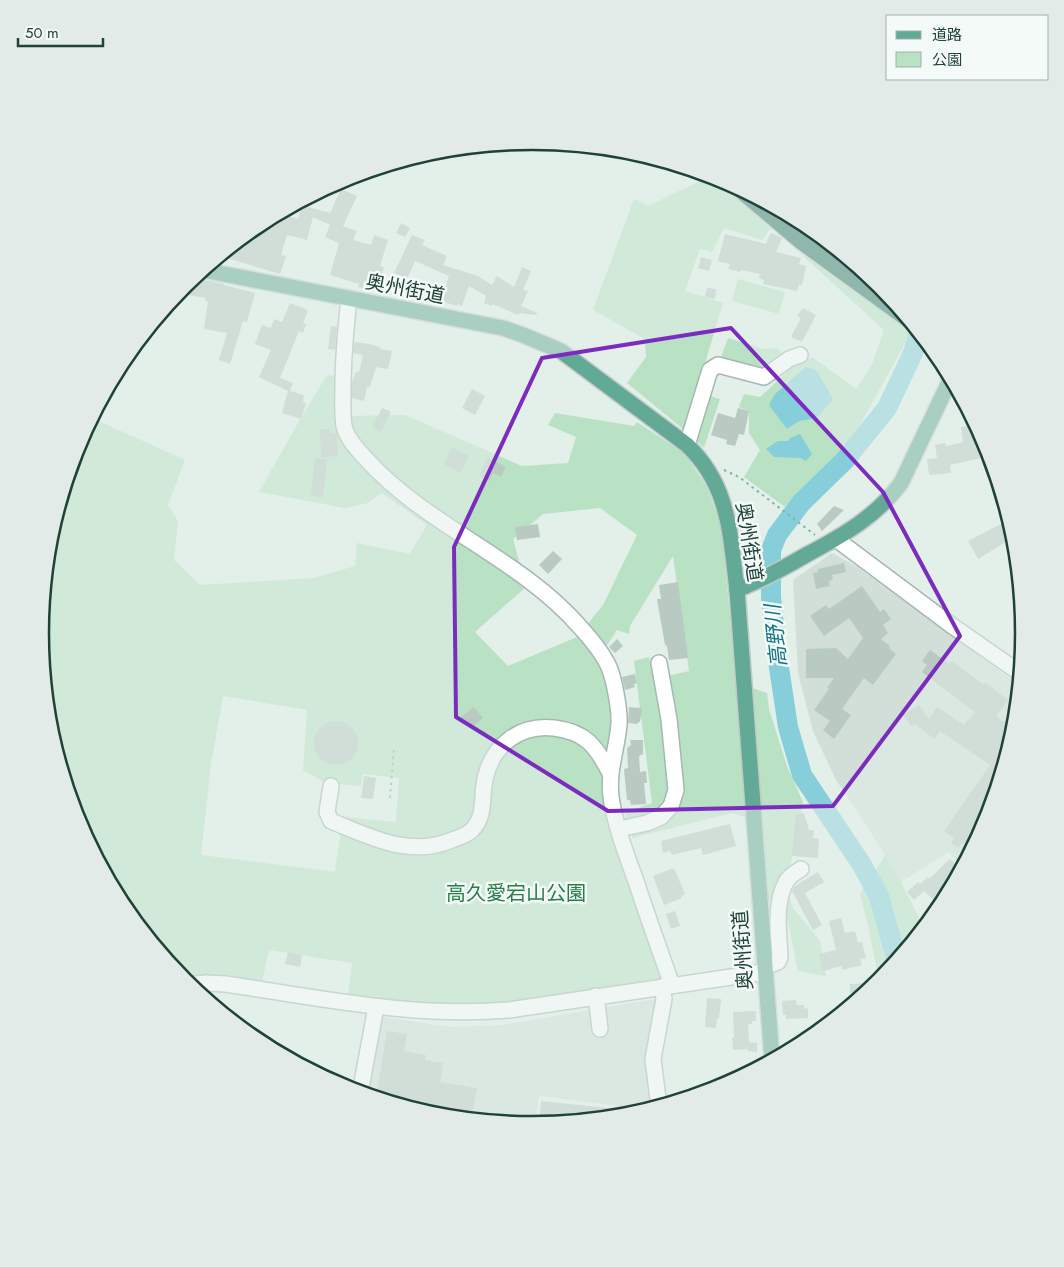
<svg xmlns="http://www.w3.org/2000/svg" width="1064" height="1267" font-family="Jost,'Noto Sans JP',sans-serif">
  <style>
    .built { fill: #d1dfd8 }
    .green { fill: #b9e2c4; fill-rule: evenodd }
    .water { fill: #85ceda }
    .lines { fill: none; stroke-linecap: round; stroke-linejoin: round }
    .river { stroke: #85ceda; stroke-width: 20 }
    .building { fill: #b8cac2 }
    .minor-casing { stroke: #a5b8b1; stroke-width: 18 }
    .major-casing { stroke: #c1cac8; stroke-width: 18 }
    .highway-casing { stroke: #c1cac8; stroke-width: 18 }
    .path { stroke: #7fb6a4; stroke-width: 2; stroke-dasharray: 2.5 4; stroke-linecap: butt }
    .minor { stroke: #fff; stroke-width: 15 }
    .major { stroke: #62a996; stroke-width: 15 }
    .highway { stroke: #287363; stroke-width: 15 }
    .marked { fill: none; stroke: #7b2cbf; stroke-width: 4; stroke-linejoin: round }
    .labels { text-anchor: middle; dominant-baseline: central; stroke-width: 5; stroke-linejoin: round; paint-order: stroke }
    .street-label { font-size: 20px; fill: #204339; stroke: #f4faf7 }
    .park-label { font-size: 20px; fill: #257f47; stroke: #f4faf7 }
    .water-label { font-size: 21px; font-style: italic; fill: #127487; stroke: #f4faf7 }
    .rim { fill: none; stroke: #204339; stroke-width: 2.5 }
  </style>
  <rect width="100%" height="100%" fill="#e3efe9"/>
  <g class="built">
    <polygon points="832,553 856,566 1019,685 1014,730 986,822 963,867 948,852 901,882 868,828 836,780 813,731 798,673 793,580"/>
    <polygon points="660,998 655,1108 648,1110 539,1096 535,1125 532,1125 436,1116 363,1094 376,1016 451,1027 502,1025"/>
  </g>
  <g class="green">
    <polygon points="711,177 773,225 762,240 724,228 712,252 700,249 685,291 723,303 703,370 710,396 720,399 704,448 683,429 627,383 646,357 645,339 593,310 634,199 649,206 681,190"/>
    <polygon points="804,251 911,333 851,441 785,507 744,477 760,450 749,433 749,411 739,407 744,394 760,397 791,368 812,357 856,389 872,365 884,330 803,256"/>
    <polygon points="738,279 785,292 779,314 732,301"/>
    <polygon points="728,338 764,349 777,348 782,353 759,369 721,357"/>
    <path d="M327 375 339 376 350 416 405 415 522 466 568 463 576 437 548 425 555 413 634 426 637 422 685 454 707 487 718 517 724 553 736 682 767 693 769 709 787 766 803 802 791 862 787 891 793 908 820 941 826 976 798 971 788 920 765 896 758 821 732 813 632 838 625 813 652 803 634 661 649 657 654 679 689 671 673 556 630 626 629 634 617 630 600 656 616 722 611 747 600 762 641 911 662 981 513 1005 438 1007 348 995 352 963 269 950 262 982 230 975 182 978 123 907 77 822 49 729 40 634 50 537 78 445 92 418 185 460 168 505 178 521 174 560 200 585 314 578 355 566 357 543 410 554 427 525 382 493 368 503 345 508 259 492 297 425ZM600 508 637 535 603 605 577 637 508 666 475 632 526 587 513 539 543 514ZM223 696 307 710 303 770 326 783 361 786 363 774 399 778 396 822 343 817 335 872 201 855 211 764Z"/>
    <polygon points="885,856 901,882 924,928 879,982 869,929 860,894"/>
  </g>
  <g class="water">
    <polygon points="806,367 816,370 833,399 817,418 799,421 787,429 769,405 774,395"/>
    <polygon points="800,434 812,454 806,461 800,458 774,457 766,449 778,441 788,441 790,438"/>
  </g>
  <g class="lines">
    <polyline class="river" points="897,961 879,896 862,865 802,775 788,727 777,654 771,597 771,550 777,535 801,503 845,460 887,408 913,353 919,334"/>
  </g>
  <g class="building">
    <polygon points="341,189 357,196 343,226 357,231 353,240 371,245 374,235 388,240 380,266 384,267 380,280 377,279 373,292 358,287 359,284 330,275 339,243 325,237 330,225 313,217 307,240 287,235 281,255 286,256 280,274 227,258 230,248 259,224 280,213 298,219 300,211 293,208 297,204 330,213"/>
    <polygon points="401,223 410,228 405,237 396,233"/>
    <polygon points="771,233 782,238 776,252 801,258 799,264 806,266 802,285 799,285 797,291 763,284 764,280 759,278 760,274 741,270 740,272 728,269 730,264 718,261 725,234 766,244"/>
    <polygon points="412,235 425,240 422,245 447,256 443,265 478,276 492,285 497,276 514,287 522,267 531,271 523,290 528,291 521,306 537,313 536,315 519,313 518,315 493,304 492,306 484,303 486,296 469,286 462,306 458,304 457,306 441,301 449,276 415,261 407,279 394,273"/>
    <polygon points="701,257 712,260 709,271 698,268"/>
    <polygon points="194,278 224,284 224,285 255,293 247,322 243,321 230,364 219,360 227,333 204,329 208,302 205,301 205,298 178,293"/>
    <polygon points="707,288 716,289 715,299 705,297"/>
    <polygon points="290,303 308,310 303,323 306,324 303,333 299,331 280,378 293,383 290,391 304,395 303,402 306,403 301,419 282,413 288,391 259,377 271,350 255,344 262,325 271,328 274,319 282,322"/>
    <polygon points="803,308 816,315 802,342 791,337 801,318 797,316"/>
    <polygon points="331,326 337,327 335,350 328,349"/>
    <polygon points="354,342 369,344 380,347 380,349 392,351 388,369 376,367 370,387 367,387 364,401 352,398 352,382 356,372 359,372 363,355 353,353"/>
    <polygon points="472,389 485,396 475,415 462,408"/>
    <polygon points="382,408 391,412 381,432 372,427"/>
    <polygon points="738,408 749,411 744,435 739,434 735,446 726,444 727,440 711,435 718,413 735,418"/>
    <polygon points="976,425 981,435 976,436 981,458 950,465 951,473 929,475 927,459 937,458 935,445 945,443 946,446 963,442 961,427"/>
    <polygon points="320,429 330,429 329,433 337,434 338,456 321,457"/>
    <polygon points="452,447 469,456 460,473 444,464"/>
    <polygon points="488,457 506,467 501,477 493,473 489,481 479,475"/>
    <polygon points="315,458 327,459 323,497 311,496"/>
    <polygon points="834,506 844,510 822,531 817,524"/>
    <polygon points="1009,520 1014,537 978,559 968,541"/>
    <polygon points="538,524 540,537 517,540 515,527"/>
    <polygon points="553,551 562,559 548,574 539,565"/>
    <polygon points="844,563 846,572 832,575 833,580 829,581 830,586 816,589 813,573 818,572 818,569"/>
    <polygon points="678,582 688,658 669,660 667,646 665,645 657,599 661,599 659,585"/>
    <polygon points="862,586 880,612 884,609 891,619 883,625 888,633 881,639 890,646 889,648 896,654 873,685 864,678 842,709 851,715 834,739 823,730 830,721 814,710 829,689 827,688 834,678 806,678 806,649 836,648 848,659 863,638 849,618 824,636 810,616 826,605 829,609"/>
    <polygon points="617,639 623,646 615,653 609,647"/>
    <polygon points="930,650 949,664 952,661 984,685 985,682 1008,700 996,716 1015,729 990,810 965,845 962,843 958,848 951,843 954,838 944,831 990,765 940,731 934,739 915,724 911,726 903,715 919,705 929,719 937,707 964,725 975,712 922,672 927,665 922,661"/>
    <polygon points="635,674 637,683 634,684 635,687 625,690 622,677"/>
    <polygon points="474,707 483,718 470,729 461,717"/>
    <polygon points="629,707 642,708 640,722 638,722 638,724 628,723"/>
    <circle cx="336" cy="743" r="22"/>
    <polygon points="630,740 643,740 643,754 639,756 640,772 646,771 647,783 644,783 646,804 631,805 630,800 627,800 624,769 628,768 627,748 631,745"/>
    <polygon points="364,776 376,778 373,799 361,798"/>
    <polygon points="804,813 809,830 814,830 813,838 819,839 818,858 792,856 796,815"/>
    <polygon points="730,824 736,846 703,855 701,848 672,855 670,851 663,853 661,841"/>
    <polygon points="950,859 961,870 941,907 924,891 914,900 907,892 918,882 920,884 928,877 929,879"/>
    <polygon points="674,868 685,894 681,896 682,898 664,905 653,876"/>
    <polygon points="818,872 824,882 805,893 822,925 813,930 792,891 795,886"/>
    <polygon points="675,911 680,926 671,929 666,914"/>
    <polygon points="841,918 845,933 855,931 858,943 862,942 866,958 860,959 862,965 842,970 842,966 823,971 819,954 836,950 829,921"/>
    <polygon points="288,952 302,955 300,967 285,964"/>
    <polygon points="866,983 866,993 850,993 850,984"/>
    <polygon points="707,998 721,999 719,1018 717,1018 716,1028 705,1027"/>
    <polygon points="796,1000 797,1005 804,1005 804,1009 808,1008 808,1018 786,1019 786,1015 783,1015 782,1001"/>
    <polygon points="756,1011 756,1021 752,1021 752,1024 748,1024 749,1042 757,1043 757,1052 748,1051 748,1049 733,1050 732,1038 734,1038 733,1012"/>
    <polygon points="387,1031 407,1034 404,1051 426,1055 425,1060 443,1063 440,1082 477,1088 471,1120 436,1116 376,1098"/>
    <polygon points="541,1101 617,1109 616,1117 539,1125"/>
  </g>
  <g class="lines">
    <g class="minor-casing">
      <g id="minor">
        <path d="M349 298C346 327 343 356 343 385 343 398 342 412 344 426 347 439 358 450 367 460 428 527 520 558 580 627 591 639 602 652 609 667 614 679 620 710 619 724 617 750 608 769 611 797 615 826 627 856 637 884 648 918 660 951 672 985"/>
        <polyline points="687,445 710,370 718,365 764,377 789,359 800,355"/>
        <polyline points="836,539 951,625 1020,673"/>
        <path d="M331 786 327 812 331 821C371 837 409 858 452 840 458 838 467 835 472 830 486 816 481 797 485 779 492 746 519 724 554 728 586 732 596 746 610 773"/>
        <polyline points="619,829 647,823 661,817 671,806 676,790 669,719 659,663"/>
        <path d="M764 967 778 962 780 957C779 933 774 904 786 882 789 876 796 872 801 869"/>
        <path d="M188 985 206 983 226 984C319 998 414 1018 509 1010L765 972"/>
        <polyline points="596,996 600,1029"/>
        <polyline points="360,1093 376,1007"/>
        <polyline points="659,1107 653,1059 664,999 662,987"/>
      </g>
    </g>
    <g class="major-casing">
      <g id="major">
        <path d="M203 270 503 328 523 335 561 351 687 445C730 486 730 535 737 590L772 1060"/>
        <path d="M737 590C761 580 784 568 806 555 842 536 877 516 901 483L951 378"/>
      </g>
    </g>
    <g class="highway-casing">
      <polyline id="highway" points="736,187 801,242 908,320"/>
    </g>
    <g class="path">
      <polyline points="724,470 739,477 815,535"/>
      <polyline points="390,798 394,748"/>
    </g>
    <use href="#minor" class="minor"/>
    <use href="#major" class="major"/>
    <use href="#highway" class="highway"/>
  </g>
  <path d="M0 0H1064V1267H0ZM731 328 883 492 960 636 833 806 608 811 456 717 454 547 542 358Z" fill="#e3efe9" fill-opacity=".55" fill-rule="evenodd"/>
  <path class="marked" d="M731 328 883 492 960 636 833 806 608 811 456 717 454 547 542 358Z"/>
  <g class="labels">
    <g class="street-label">
      <text transform="translate(405 289) rotate(11)">奥州街道</text>
      <text transform="translate(749 542) rotate(81)">奥州街道</text>
      <text transform="translate(743 950) rotate(-94)">奥州街道</text>
    </g>
    <g class="park-label">
      <text x="516" y="893">高久愛宕山公園</text>
    </g>
    <g class="water-label">
      <text transform="translate(776 636) rotate(-96)">高野川</text>
    </g>
  </g>
  <path d="M0 0H1064V1267H0ZM49 633a483 483 0 1 1 966 0a483 483 0 1 1-966 0Z" fill="#e3ebe8" fill-rule="evenodd"/>
  <path class="rim" d="M49 633a483 483 0 1 1 966 0a483 483 0 1 1-966 0Z"/>
  <rect x="886" y="15" width="162" height="65" fill="#f4faf7" stroke="#9fb1ab"/>
  <rect x="896" y="31" width="25" height="8" fill="#62a996" stroke="#9fb1ab"/>
  <text x="932" y="40" font-size="15" fill="#204339">道路</text>
  <rect x="896" y="52" width="25" height="15" fill="#b9e2c4" stroke="#9fb1ab"/>
  <text x="932" y="65" font-size="15" fill="#204339">公園</text>
  <path d="M18 38v8h85v-8" fill="none" stroke="#204339" stroke-width="2.5"/>
  <text x="25" y="38" font-size="15" fill="#204339" stroke="#f4faf7" stroke-width="4" paint-order="stroke">50 m</text>
</svg>
